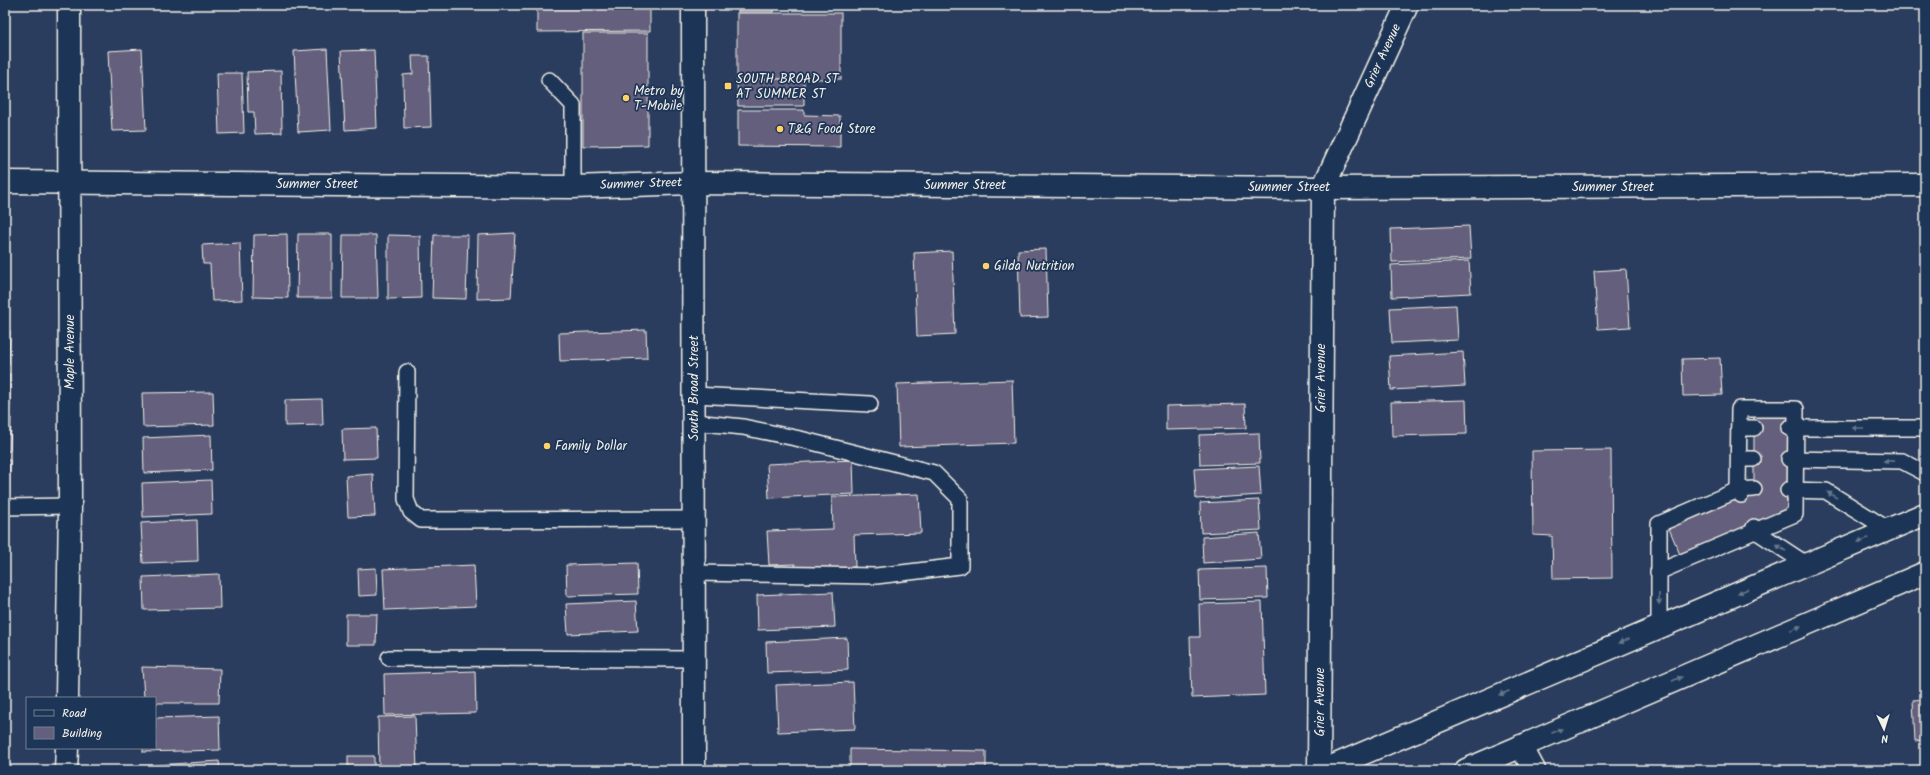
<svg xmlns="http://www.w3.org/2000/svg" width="1930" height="775" font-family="Kalam,sans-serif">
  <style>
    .building { fill: #635f7c; stroke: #f4f1e8 }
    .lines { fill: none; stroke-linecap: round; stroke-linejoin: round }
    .lane-casing { stroke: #f4f1e8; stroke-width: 18 }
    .street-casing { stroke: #f4f1e8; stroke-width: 25 }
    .secondary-casing { stroke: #f4f1e8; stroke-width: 25 }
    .highway-casing { stroke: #f4f1e8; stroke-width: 25 }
    .lane { stroke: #1d3557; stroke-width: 15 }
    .street { stroke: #1d3557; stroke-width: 22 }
    .secondary { stroke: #1d3557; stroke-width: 22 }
    .highway { stroke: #1d3557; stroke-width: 22 }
    .oneway { fill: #68778a }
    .poi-dot { fill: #ffd166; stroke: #1d3557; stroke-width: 1.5 }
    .labels { text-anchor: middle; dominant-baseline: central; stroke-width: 3.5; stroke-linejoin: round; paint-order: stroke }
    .street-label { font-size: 13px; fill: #f4f1e8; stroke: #1d3557 }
    .poi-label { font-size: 13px; fill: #f4f1e8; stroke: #1d3557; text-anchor: start }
  </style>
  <rect width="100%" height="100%" fill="#2b3d5e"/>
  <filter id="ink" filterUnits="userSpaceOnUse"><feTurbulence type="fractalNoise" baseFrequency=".025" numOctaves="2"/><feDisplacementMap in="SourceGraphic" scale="8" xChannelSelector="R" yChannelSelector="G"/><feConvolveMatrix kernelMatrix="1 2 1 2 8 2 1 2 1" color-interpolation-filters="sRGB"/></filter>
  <g filter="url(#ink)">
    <g class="building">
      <polygon points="548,5 650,5 650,31 537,32 537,8 548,8"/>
      <rect x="738" y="5" width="36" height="7"/>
      <rect x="737" y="13" width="104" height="66"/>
      <polygon points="583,33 648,33 648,145 583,146"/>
      <polygon points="142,49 146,130 112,131 108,51"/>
      <polygon points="327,49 331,130 298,132 294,51"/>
      <polygon points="374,50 377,128 345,130 341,51"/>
      <polygon points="412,56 429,56 431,127 404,128 403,75 413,74"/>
      <polygon points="281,71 282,133 255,134 254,112 248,112 247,72"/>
      <polygon points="217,73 242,73 244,133 219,134"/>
      <polygon points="737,79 804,79 804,106 738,106"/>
      <polygon points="738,110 804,110 804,115 840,116 840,147 738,146"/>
      <polygon points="1469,226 1471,259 1392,262 1391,229"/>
      <polygon points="515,233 511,298 477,299 478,235"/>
      <polygon points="287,234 288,298 253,297 254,235"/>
      <polygon points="298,234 332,234 332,298 297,298"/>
      <polygon points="343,235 376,235 378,298 342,298"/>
      <polygon points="388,235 420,236 421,298 388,299"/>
      <polygon points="434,235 468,235 466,299 432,298"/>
      <polygon points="240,243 242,300 212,301 210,264 203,264 202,245"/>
      <polygon points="1046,249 1048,317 1020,318 1018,250"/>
      <polygon points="952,251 955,334 917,336 914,253"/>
      <polygon points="1469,261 1471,293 1392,297 1391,265"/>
      <polygon points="1626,269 1630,327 1598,329 1594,271"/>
      <polygon points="1456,305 1458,340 1392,343 1390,308"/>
      <polygon points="646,330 647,358 560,361 559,333"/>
      <polygon points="5,331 10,331 9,364 5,364"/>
      <polygon points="1463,352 1465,386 1391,390 1389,356"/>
      <polygon points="1720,358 1722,395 1683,396 1682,359"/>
      <rect x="5" y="374" width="5" height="33"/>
      <polygon points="1012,380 1014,443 899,447 897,384"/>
      <polygon points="213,392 214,425 143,427 142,393"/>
      <polygon points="322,399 323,425 285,426 285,400"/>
      <polygon points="1466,400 1467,434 1392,436 1391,402"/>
      <polygon points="1245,404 1246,428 1166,430 1166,406"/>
      <polygon points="1789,412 1789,511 1681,557 1668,526 1754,488 1754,413"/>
      <polygon points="5,418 11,418 10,451 5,451"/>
      <polygon points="376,428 377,458 343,459 342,429"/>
      <polygon points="1259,433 1260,463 1200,465 1199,435"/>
      <polygon points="211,435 212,470 144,473 143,438"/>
      <polygon points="1611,450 1612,578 1553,579 1552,536 1533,535 1532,451"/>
      <polygon points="5,460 10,460 9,495 5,496"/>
      <polygon points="853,460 854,494 769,498 767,464"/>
      <polygon points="1259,466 1261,495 1196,499 1194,469"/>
      <polygon points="373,474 375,516 348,517 346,476"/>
      <polygon points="211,480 212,514 143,517 142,483"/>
      <polygon points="919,494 921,533 854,535 855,567 795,569 795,564 769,565 767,531 833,529 832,497"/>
      <polygon points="1259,500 1261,530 1201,533 1200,503"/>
      <polygon points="197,520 198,561 143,563 141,523"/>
      <polygon points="1259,533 1261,559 1203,563 1202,537"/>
      <polygon points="637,563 638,594 567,596 566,565"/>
      <polygon points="474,565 476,606 385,610 383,569"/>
      <polygon points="376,568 377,595 359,596 358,569"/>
      <polygon points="1267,568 1268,598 1200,600 1199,570"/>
      <polygon points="219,574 220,608 144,610 143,577"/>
      <polygon points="833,592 835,627 758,630 757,595"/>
      <polygon points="636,601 638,631 568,634 566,604"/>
      <polygon points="1262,602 1265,695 1192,698 1190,637 1200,637 1199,604"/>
      <polygon points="346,614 377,614 376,645 346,645"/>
      <polygon points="847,638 848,670 767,673 766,642"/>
      <polygon points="142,667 220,669 219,703 155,703 155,698 144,698"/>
      <polygon points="475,671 476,713 385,715 384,674"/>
      <polygon points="853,682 855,729 778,732 776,685"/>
      <polygon points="1925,699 1925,740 1915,741 1913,700"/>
      <polygon points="219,716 220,750 143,752 143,748 155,748 155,718"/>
      <polygon points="415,716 417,770 379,770 378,717"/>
      <polygon points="850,749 986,751 986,770 850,770"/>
      <rect x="348" y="756" width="26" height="14"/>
      <polygon points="219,761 220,770 140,770 140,766"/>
    </g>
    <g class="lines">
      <g class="lane-casing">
        <g id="lane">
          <polyline points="549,80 573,105 573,187"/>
          <polyline points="407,372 406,499 411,512 421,520 694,519"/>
          <polyline points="694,395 870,404"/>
          <polyline points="694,422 743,427 800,439 934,473 960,499 960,566 876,576 694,573"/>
          <polyline points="1739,428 1754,428"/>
          <polyline points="1789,428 1925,428"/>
          <polyline points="1739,459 1753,459"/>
          <polyline points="1789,459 1902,461 1925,473"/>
          <polyline points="1788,490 1826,491 1889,530"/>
          <polyline points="1741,495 1738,490 1754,489"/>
          <polyline points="5,507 70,506"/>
          <polyline points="1754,527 1756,531 1806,564"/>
          <polyline points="1658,572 1795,514 1796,409 1739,409 1738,490 1659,524 1659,626"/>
          <polyline points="389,658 694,659"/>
        </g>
      </g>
      <g class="street-casing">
        <g id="street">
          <polyline points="5,182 573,187 692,183 1323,188 1925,185"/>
          <polyline points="67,698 70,506 69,5"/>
          <polyline points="1521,746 1534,770"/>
          <polyline points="66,770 67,748"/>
          <polyline points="1319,770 1323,188 1407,5"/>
        </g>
      </g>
      <g class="secondary-casing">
        <polyline id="secondary" points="693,5 694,770"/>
      </g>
      <g class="highway-casing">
        <g id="highway">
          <polyline points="1324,770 1925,514"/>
          <polyline points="1466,770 1925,573"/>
        </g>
      </g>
      <use href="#lane" class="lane"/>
      <use href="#street" class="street"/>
      <use href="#secondary" class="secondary"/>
      <use href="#highway" class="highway"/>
    </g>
    <defs><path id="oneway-solid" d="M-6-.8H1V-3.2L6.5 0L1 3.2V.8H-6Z"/></defs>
    <g class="oneway">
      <use href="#oneway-solid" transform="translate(1858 428) rotate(180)"/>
      <use href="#oneway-solid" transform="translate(1889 461) rotate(-179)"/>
      <use href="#oneway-solid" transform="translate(1832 495) rotate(-148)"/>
      <use href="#oneway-solid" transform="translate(1863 540) rotate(158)"/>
      <use href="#oneway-solid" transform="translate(1781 548) rotate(-147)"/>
      <use href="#oneway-solid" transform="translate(1743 591) rotate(157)"/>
      <use href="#oneway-solid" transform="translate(1659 599) rotate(89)"/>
      <use href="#oneway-solid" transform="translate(1796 628) rotate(-23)"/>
      <use href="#oneway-solid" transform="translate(1624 641) rotate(157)"/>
      <use href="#oneway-solid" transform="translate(1677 679) rotate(-23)"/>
      <use href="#oneway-solid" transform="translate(1504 693) rotate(157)"/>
      <use href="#oneway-solid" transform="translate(1557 731) rotate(-23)"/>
    </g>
  </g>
  <g class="poi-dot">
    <rect x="724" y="82" width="8" height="8" rx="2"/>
    <circle cx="626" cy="98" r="4"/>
    <circle cx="780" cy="129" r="4"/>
    <circle cx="986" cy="266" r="4"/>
    <circle cx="547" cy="446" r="4"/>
  </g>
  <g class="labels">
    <g class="street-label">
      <text transform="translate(1383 56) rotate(-65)">Grier Avenue</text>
      <text x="317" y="184">Summer Street</text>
      <text transform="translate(641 184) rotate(-2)">Summer Street</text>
      <text x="965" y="185">Summer Street</text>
      <text x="1289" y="187">Summer Street</text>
      <text x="1613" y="187">Summer Street</text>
      <text transform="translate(70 352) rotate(-90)">Maple Avenue</text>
      <text transform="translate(1321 378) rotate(-90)">Grier Avenue</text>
      <text transform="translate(694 388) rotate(-90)">South Broad Street</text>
      <text transform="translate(1320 702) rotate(-90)">Grier Avenue</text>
    </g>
    <g class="poi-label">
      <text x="736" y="79">SOUTH BROAD ST<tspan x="736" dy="15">AT SUMMER ST</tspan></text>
      <text x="634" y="91">Metro by<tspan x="634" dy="15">T-Mobile</tspan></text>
      <text x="788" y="129">T&amp;G Food Store</text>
      <text x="994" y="266">Gilda Nutrition</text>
      <text x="555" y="446">Family Dollar</text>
    </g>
  </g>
  <rect width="1930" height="775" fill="none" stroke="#1d3557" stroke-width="20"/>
  <rect x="10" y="10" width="1910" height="755" fill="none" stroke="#f4f1e8" stroke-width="1.5" filter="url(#ink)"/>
  <rect x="26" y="697" width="130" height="52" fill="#1d3557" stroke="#738091"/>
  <rect x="34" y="710" width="20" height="6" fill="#1d3557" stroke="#738091"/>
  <text x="62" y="717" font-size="12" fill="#f4f1e8">Road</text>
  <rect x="34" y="727" width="20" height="12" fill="#635f7c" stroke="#738091"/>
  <text x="62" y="737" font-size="12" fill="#f4f1e8">Building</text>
  <g transform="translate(1884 729) rotate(176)" stroke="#1d3557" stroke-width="3" paint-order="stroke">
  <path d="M0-3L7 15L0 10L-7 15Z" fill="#f4f1e8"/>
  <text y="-6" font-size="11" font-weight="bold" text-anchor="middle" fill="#f4f1e8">N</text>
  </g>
</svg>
